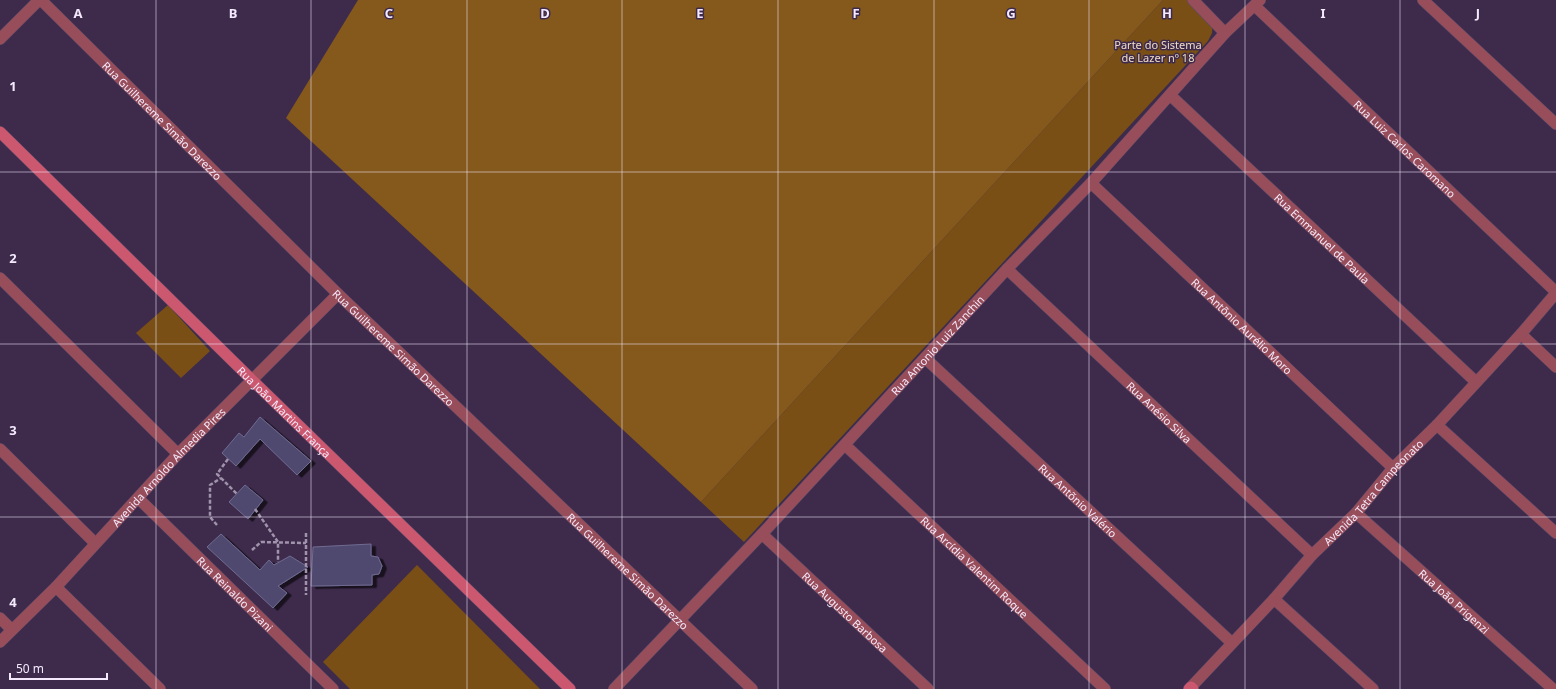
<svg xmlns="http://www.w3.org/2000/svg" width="1556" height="689" font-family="'Noto Sans',sans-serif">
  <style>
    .green { fill: #794f16 }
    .forest { fill: #85591c }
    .building { fill: #504a6f; stroke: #6f6b91; filter: url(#shadow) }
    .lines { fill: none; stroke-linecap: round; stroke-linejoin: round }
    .minor-casing { stroke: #5b4968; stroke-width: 12 }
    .secondary-casing { stroke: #5b4968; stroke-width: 12 }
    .path { stroke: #a193ac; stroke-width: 2.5; stroke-dasharray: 4 2; stroke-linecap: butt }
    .minor { stroke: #974e5a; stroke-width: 11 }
    .secondary { stroke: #cb586f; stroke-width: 11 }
    .grid { fill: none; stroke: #f4e9fd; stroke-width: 1; stroke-opacity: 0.55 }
    .labels { text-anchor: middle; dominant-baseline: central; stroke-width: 3; stroke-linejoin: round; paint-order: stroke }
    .park-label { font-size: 11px; fill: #efdbc4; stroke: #3e2b4c }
    .street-label { font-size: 11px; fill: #f4e9fd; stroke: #3e2b4c }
    .grid-label { font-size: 13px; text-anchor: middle; font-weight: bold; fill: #f4e9fd; stroke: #3e2b4c; stroke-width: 3; stroke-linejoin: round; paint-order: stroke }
  </style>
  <defs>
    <filter id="shadow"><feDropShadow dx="4.5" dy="2.5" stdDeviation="0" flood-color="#0009"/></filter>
  </defs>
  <rect width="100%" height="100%" fill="#3e2b4c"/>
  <g class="green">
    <polygon points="1163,0 1193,0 1213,20 1212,33 1208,41 744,542 701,502"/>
    <polygon points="168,305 210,351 181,378 136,333"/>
    <polygon points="417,565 540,689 350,689 323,662"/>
  </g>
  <polygon class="forest" points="358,0 1163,0 701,502 286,118"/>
  <g class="building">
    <polygon points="260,417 311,461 297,475 260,439 236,466 222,453 239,433 244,437"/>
    <polygon points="245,485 263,500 248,519 229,502"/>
    <polygon points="221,534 260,570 269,560 274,565 290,556 308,567 278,586 287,593 273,608 207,547"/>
    <polygon points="371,544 371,556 378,557 382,566 379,574 372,575 372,585 311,586 313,547"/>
  </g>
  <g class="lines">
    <g class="minor-casing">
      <g id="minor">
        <path id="s1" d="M41 0 338 294 752 689"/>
        <polyline points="1193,0 1225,33"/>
        <polyline points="1423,0 1556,124"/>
        <path id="s2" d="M1255 6 1556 292"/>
        <polyline points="0,39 39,0"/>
        <path id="s3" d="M1170 95 1476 382"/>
        <path id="s4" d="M1091 183 1393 468"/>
        <path id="s5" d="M1007 269 1312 555"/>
        <polyline points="0,278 178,454"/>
        <polyline points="1521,334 1556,367"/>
        <path id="s6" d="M925 358 1232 643"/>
        <polyline points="1437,425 1556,533"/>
        <path id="s7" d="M845 445 1105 689"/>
        <polyline points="0,449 95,543"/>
        <path id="s8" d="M139 499 333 689"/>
        <path id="s9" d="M1356 513 1553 689"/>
        <path id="s10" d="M762 534 928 689"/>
        <polyline points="56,587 160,689"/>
        <polyline points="1274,599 1373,689"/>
        <polyline points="0,618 11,629"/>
        <path id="s11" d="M0 642 56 587 178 454 338 294"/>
        <path id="s12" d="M1191 687 1274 599 1312 555 1356 513 1393 468 1437 425 1521 334 1556 293"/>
        <path id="s13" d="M614 689 762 534 1007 269 1091 183 1225 33 1260 0"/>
      </g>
    </g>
    <g class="secondary-casing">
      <g id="secondary">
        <path id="s14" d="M0 132 252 380 570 689"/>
        <polyline points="1189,689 1191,687 1193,689"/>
      </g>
    </g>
    <g class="path">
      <polyline points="228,459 217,474 237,494"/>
      <polyline points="255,509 278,542 278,562"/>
      <polyline points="217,525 210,517 210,485 221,478"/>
      <polyline points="306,533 306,595"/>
      <polyline points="252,550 261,542 306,543"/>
    </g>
    <use href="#minor" class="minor"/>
    <use href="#secondary" class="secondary"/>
  </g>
  <path class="grid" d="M156 0V689M311 0V689M467 0V689M622 0V689M778 0V689M934 0V689M1089 0V689M1245 0V689M1400 0V689M0 172H1556M0 344H1556M0 517H1556"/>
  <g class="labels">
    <g class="park-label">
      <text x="1158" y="44">Parte do Sistema<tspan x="1158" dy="13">de Lazer nº 18</tspan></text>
    </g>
    <g class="street-label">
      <text stroke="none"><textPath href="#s1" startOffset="171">Rua Guilhereme Simão Darezzo</textPath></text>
      <text stroke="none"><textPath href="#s2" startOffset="207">Rua Luiz Carlos Caromano</textPath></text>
      <text stroke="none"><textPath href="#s3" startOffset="209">Rua Emmanuel de Paula</textPath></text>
      <text stroke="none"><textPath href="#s4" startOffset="208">Rua Antõnio Aurélio Moro</textPath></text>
      <text stroke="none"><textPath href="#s13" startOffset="472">Rua Antonio Luiz Zanchin</textPath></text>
      <text stroke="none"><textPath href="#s1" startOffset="495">Rua Guilhereme Simão Darezzo</textPath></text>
      <text stroke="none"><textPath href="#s14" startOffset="399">Rua João Martins França</textPath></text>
      <text stroke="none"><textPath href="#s5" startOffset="209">Rua Anésio Silva</textPath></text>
      <text stroke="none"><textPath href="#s11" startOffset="243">Avenida Arnoldo Almedia Pires</textPath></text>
      <text stroke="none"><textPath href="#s12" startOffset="267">Avenida Tetra Campeonato</textPath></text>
      <text stroke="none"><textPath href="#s6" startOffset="209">Rua Antõnio Valério</textPath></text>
      <text stroke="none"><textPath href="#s7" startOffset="178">Rua Arcídia Valentim Roque</textPath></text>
      <text stroke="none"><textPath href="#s1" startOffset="819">Rua Guilhereme Simão Darezzo</textPath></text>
      <text stroke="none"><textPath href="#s8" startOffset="135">Rua Reinaldo Pizani</textPath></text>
      <text stroke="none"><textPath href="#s9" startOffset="132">Rua João Prigenzi</textPath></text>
      <text stroke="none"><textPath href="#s10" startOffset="114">Rua Augusto Barbosa</textPath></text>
    </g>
  </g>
  <g class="grid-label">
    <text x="78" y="18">A</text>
    <text x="233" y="18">B</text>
    <text x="389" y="18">C</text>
    <text x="545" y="18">D</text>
    <text x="700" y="18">E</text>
    <text x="856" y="18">F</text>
    <text x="1011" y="18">G</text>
    <text x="1167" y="18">H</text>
    <text x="1323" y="18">I</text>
    <text x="1478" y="18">J</text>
    <text x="13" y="91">1</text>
    <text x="13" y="263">2</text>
    <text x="13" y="435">3</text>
    <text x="13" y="607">4</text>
  </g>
  <path d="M10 673v6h97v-6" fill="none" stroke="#f4e9fd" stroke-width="2"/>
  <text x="16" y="673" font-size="12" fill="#f4e9fd" stroke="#3e2b4c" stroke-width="3" paint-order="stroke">50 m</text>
</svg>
